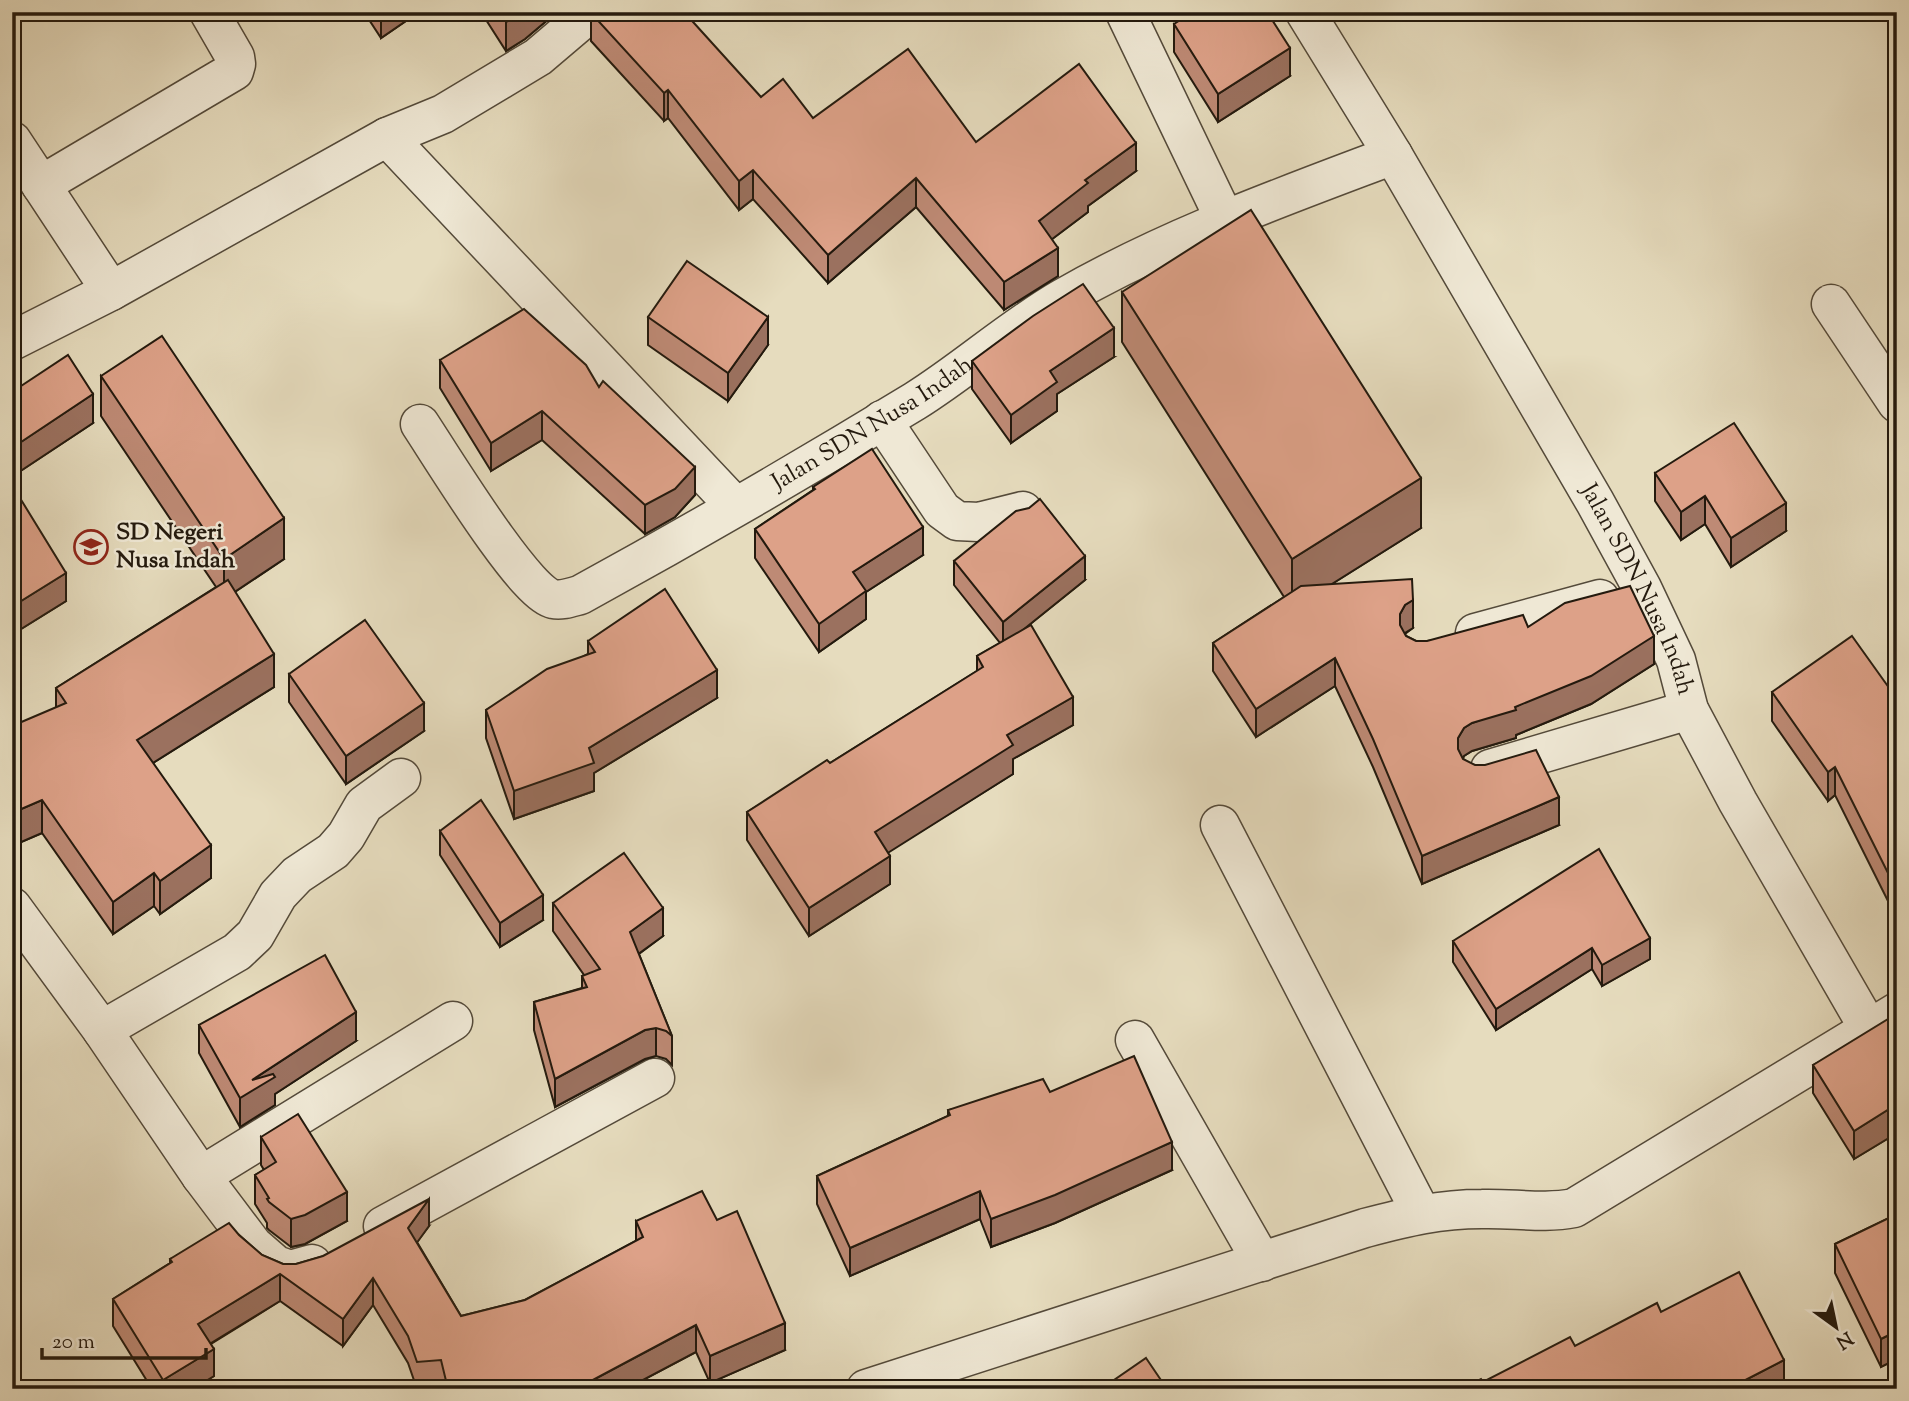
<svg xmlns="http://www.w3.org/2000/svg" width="1909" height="1401" font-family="'Sorts Mill Goudy',serif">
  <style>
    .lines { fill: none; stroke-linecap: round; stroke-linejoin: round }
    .minor-casing { stroke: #544a3a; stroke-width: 41 }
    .minor { stroke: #efe8d5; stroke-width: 38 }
    .wall { fill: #be8a75; stroke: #241a0e; stroke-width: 2 }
    .shaded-wall { fill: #9b715f; stroke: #241a0e; stroke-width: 2 }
    .building { fill: #dda188; stroke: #241a0e; stroke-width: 2 }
    .labels { text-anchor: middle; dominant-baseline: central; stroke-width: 5; stroke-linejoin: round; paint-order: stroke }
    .street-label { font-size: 24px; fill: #241a0e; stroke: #efe8d5 }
    .poi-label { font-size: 24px; font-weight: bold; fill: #241a0e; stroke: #efe8d5; text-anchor: start }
  </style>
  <rect width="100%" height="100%" fill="#e6dcbe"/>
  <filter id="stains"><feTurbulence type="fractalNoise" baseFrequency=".00286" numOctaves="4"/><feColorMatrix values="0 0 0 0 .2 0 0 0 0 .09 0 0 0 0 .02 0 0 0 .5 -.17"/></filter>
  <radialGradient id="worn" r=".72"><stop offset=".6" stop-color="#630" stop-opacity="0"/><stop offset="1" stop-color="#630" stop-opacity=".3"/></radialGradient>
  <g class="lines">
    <g class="minor-casing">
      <g id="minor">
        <polyline points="1125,12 1225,220"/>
        <path id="s1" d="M1305 12 1393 155 1595 502 1642 588 1676 660 1689 710 1738 802 1869 1029"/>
        <polyline points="387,137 735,506"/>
        <polyline points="12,141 111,291"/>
        <polyline points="41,185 234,71 236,64 235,57 209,12"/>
        <polyline points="1831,304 1897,403"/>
        <polyline points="12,341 111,291 387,137 443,114 538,57 591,12"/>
        <polyline points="882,420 942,510 957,521 979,522 1023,511"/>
        <path id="s2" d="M420 424C440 454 525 594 553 599 562 601 572 597 580 595 693 533 805 468 915 401 966 369 1011 328 1063 298 1167 238 1282 197 1393 155"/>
        <polyline points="1475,633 1600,599"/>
        <polyline points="1490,769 1689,710"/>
        <polyline points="1220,825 1421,1213"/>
        <polyline points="12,907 102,1030 201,1176 253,1245 276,1265 290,1270 312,1264"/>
        <polyline points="102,1030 237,952 255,935 278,895 297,875 333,851 346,836 364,805 401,778"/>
        <polyline points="1135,1040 1262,1262"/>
        <polyline points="201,1176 453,1021"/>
        <polyline points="383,1226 655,1078"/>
        <path d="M866 1389 1365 1228C1407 1217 1439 1209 1482 1209 1513 1208 1544 1214 1574 1208L1897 1012"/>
      </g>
    </g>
    <use href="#minor" class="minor"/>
  </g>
  <g class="wall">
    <polygon points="364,12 419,12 381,38"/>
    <polygon points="481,12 557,12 525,39 506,51"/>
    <polygon points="591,13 761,97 813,118 976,142 1136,171 1088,206 1088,212 1052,239 1058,276 1004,310 916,207 828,283 753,199 739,210 668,118 664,121 591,41"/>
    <polygon points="1174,24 1290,76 1218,122 1174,52"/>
    <polygon points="1122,292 1421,528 1332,584 1413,628 1405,634 1406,636 1416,641 1427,641 1528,627 1654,664 1591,704 1516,735 1516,738 1472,751 1464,756 1463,759 1559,825 1422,884 1373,767 1335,686 1256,737 1213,671 1213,643 1284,597 1122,342"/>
    <polygon points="648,317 768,345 728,401 648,345"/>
    <polygon points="1114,357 1057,394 1057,411 1011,443 972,389 972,361"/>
    <polygon points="440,360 599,387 695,495 675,517 645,534 542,440 491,471 440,388"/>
    <polygon points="101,376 284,559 235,592 274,687 153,763 211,878 160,914 154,906 113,934 42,833 12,846 56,708 56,688 216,587 101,416"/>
    <polygon points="12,392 93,423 13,476 13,486 66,601 13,634"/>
    <polygon points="1655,473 1786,531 1731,567 1705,524 1681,540 1655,501"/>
    <polygon points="813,487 923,555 866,592 866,619 819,652 755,558 755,529 813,490"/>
    <polygon points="954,561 1085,580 1024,629 1073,725 1013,759 1013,774 888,852 890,884 809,936 747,840 747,812 830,763 977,671 977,656 1000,643 954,585"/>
    <polygon points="588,641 717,698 594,773 594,791 514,819 486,738 486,710 588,654"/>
    <polygon points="289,674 424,731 346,784 289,702"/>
    <polygon points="1772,692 1897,699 1897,919 1835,795 1828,801 1772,721"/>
    <polygon points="440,831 543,920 500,947 440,855"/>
    <polygon points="553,903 663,936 639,954 672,1036 672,1065 666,1059 656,1056 645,1059 555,1107 534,1030 534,1002 582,988 582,976 584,975 553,931"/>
    <polygon points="1650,938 1650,959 1602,986 1592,969 1496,1030 1453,962 1453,941"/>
    <polygon points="1897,1022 1897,1133 1854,1159 1813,1093 1813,1065"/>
    <polygon points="199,1025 356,1041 275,1094 275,1105 240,1127 199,1053"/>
    <polygon points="1050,1092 1172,1170 1055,1223 991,1247 980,1219 850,1276 817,1204 817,1176 948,1116 948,1110"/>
    <polygon points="261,1137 347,1221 305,1244 291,1247 269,1230 267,1228 267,1223 255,1204 255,1175 264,1170 261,1165"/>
    <polygon points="1897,1214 1897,1359 1881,1367 1835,1273 1835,1244"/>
    <polygon points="636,1221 785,1350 710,1383 696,1352 626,1389 442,1389 441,1387 417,1389 408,1363 373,1305 343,1346 280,1301 211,1344 214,1376 193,1389 152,1389 113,1326 113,1299 170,1263 170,1259 239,1235 262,1255 283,1264 296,1264 429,1226 417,1242 461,1316 525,1300 636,1241"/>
  </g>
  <g class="shaded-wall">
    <polygon points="381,12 419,12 381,38"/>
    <polygon points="523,12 557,12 525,39 506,51 506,22"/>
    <polygon points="1290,48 1290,76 1218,122 1218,94"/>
    <polygon points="668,90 668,118 664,121 664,93"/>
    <polygon points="1136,143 1136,171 1088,206 1088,212 1039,249 1039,221 1085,180"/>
    <polygon points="753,170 753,199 739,210 739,181"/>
    <polygon points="916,178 916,207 828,283 828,255"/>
    <polygon points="1058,248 1058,276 1004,310 1004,282"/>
    <polygon points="768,317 768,345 728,401 728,373"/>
    <polygon points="1114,328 1114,357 1057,394 1057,411 1011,443 1011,415 1050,371"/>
    <polygon points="93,394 93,423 13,476 12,497 12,448"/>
    <polygon points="542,411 542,440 491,471 491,443"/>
    <polygon points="695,467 695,495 675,517 645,534 645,505"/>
    <polygon points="1421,478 1421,528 1292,609 1292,559"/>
    <polygon points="1705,496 1705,524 1681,540 1681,512"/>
    <polygon points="1786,503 1786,531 1731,567 1731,538"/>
    <polygon points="284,518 284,559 224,599 224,559"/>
    <polygon points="923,527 923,555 866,592 866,619 819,652 819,624 853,572"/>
    <polygon points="1085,556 1085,580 1003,646 1003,622"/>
    <polygon points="66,573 66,601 13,634 13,606"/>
    <polygon points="1413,600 1413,628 1405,633 1400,642 1400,614 1405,605"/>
    <polygon points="1654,636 1654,664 1591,704 1516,735 1516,738 1472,751 1464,756 1458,766 1458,738 1464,728 1472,723 1515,707"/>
    <polygon points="274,654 274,687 137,773 137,740"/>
    <polygon points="1335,658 1335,686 1256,737 1256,709"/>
    <polygon points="717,670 717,698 594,773 594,791 514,819 514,791 589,748"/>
    <polygon points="1073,697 1073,725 1013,759 1013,774 875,861 875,832 1007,735"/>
    <polygon points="424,703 424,731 346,784 346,756"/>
    <polygon points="1835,767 1835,795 1828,801 1828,772"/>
    <polygon points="1559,797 1559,825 1422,884 1422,856"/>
    <polygon points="42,800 42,833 12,846 12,813"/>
    <polygon points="211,845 211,878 160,914 160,881"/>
    <polygon points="890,856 890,884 809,936 809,908"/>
    <polygon points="154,873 154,906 113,934 113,902"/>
    <polygon points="543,895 543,920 500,947 500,923"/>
    <polygon points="663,908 663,936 630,960 630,932"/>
    <polygon points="1650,938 1650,959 1602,986 1602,965"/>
    <polygon points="1592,948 1592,969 1496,1030 1496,1009"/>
    <polygon points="356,1012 356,1041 275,1094 275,1105 240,1127 240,1098 252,1080"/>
    <polygon points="656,1028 656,1056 645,1059 555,1107 555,1079 645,1030"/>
    <polygon points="1897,1104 1897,1133 1854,1159 1854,1131"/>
    <polygon points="1172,1142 1172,1170 1055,1223 991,1247 991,1219"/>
    <polygon points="980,1191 980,1219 850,1276 850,1248"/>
    <polygon points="347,1192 347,1221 305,1244 291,1247 291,1219"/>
    <polygon points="429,1199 429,1226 408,1255 408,1228"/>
    <polygon points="280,1274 280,1301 198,1351 198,1324"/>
    <polygon points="373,1278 373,1305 343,1346 343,1319"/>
    <polygon points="19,1289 19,1317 12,1321 12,1293"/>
    <polygon points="785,1323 785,1350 710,1383 710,1356"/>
    <polygon points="696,1325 696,1352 626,1389 576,1389"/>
    <polygon points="1897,1331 1897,1359 1881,1367 1881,1339"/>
    <polygon points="214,1349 214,1376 193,1389 163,1389 163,1380"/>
    <polygon points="1784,1360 1784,1388 1783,1389 1728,1389"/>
  </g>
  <g class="building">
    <polygon points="500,12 523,12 506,22"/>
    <polygon points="684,12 761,97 783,79 813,118 908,49 976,142 1079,64 1136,143 1085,180 1088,183 1039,221 1058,248 1004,282 916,178 828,255 753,170 739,181 668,90 664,93 591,13"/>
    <polygon points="1193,12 1267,12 1290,48 1218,94 1174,24"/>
    <polygon points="1251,210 1421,478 1292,559 1122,292"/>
    <polygon points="687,261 768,317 728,373 648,317"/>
    <polygon points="1083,284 1114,328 1050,371 1057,382 1011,415 972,361 1033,316"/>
    <polygon points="524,309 586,365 599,387 603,381 695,467 675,489 645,505 542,411 491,443 440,360"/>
    <polygon points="162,336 284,518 224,559 101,376"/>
    <polygon points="68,355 93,394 12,448 12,392"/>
    <polygon points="1734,423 1786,503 1731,538 1705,496 1681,512 1655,473"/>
    <polygon points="872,449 923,527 853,572 866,591 819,624 755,529 815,489 813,487"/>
    <polygon points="12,485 66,573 13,606 12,605"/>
    <polygon points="1040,499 1085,556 1003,622 954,561 1016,511 1029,508"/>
    <polygon points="1412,579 1413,600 1405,605 1400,614 1400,625 1406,636 1416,641 1427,641 1523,615 1528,627 1565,603 1630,586 1654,636 1591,676 1515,707 1516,710 1472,723 1464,728 1458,738 1458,749 1463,759 1475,765 1485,765 1536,750 1559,797 1422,856 1373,739 1335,658 1256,709 1213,643 1301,586"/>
    <polygon points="228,580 274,654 137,740 211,845 160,881 154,873 113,902 42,800 12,813 12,726 66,703 56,688"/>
    <polygon points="665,589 717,670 589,748 594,763 514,791 486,710 547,669 595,652 588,641"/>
    <polygon points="365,620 424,703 346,756 289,674"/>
    <polygon points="1031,625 1073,697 1007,735 1013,745 875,832 890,856 809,908 747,812 827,760 830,763 983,667 977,656"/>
    <polygon points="1852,636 1897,699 1897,724 1893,726 1897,733 1897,891 1835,767 1828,772 1772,692"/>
    <polygon points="481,800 543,895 500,923 440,831"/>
    <polygon points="1599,849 1650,938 1602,965 1592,948 1496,1009 1453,941"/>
    <polygon points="624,853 663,908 630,932 672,1036 666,1031 656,1028 645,1030 555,1079 534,1002 587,987 582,976 600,969 553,903"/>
    <polygon points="325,955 356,1012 252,1080 273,1074 275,1077 240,1098 199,1025"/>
    <polygon points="1893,1016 1897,1022 1897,1104 1854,1131 1813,1065"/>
    <polygon points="1134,1056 1172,1142 1055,1195 991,1219 980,1191 850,1248 817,1176 950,1115 948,1110 1043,1079 1050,1092"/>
    <polygon points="298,1114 347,1192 305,1215 291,1219 269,1202 267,1199 269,1198 255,1175 276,1162 261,1137"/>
    <polygon points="702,1191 717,1220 737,1211 785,1323 710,1356 696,1325 576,1389 448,1389 441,1360 417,1362 408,1336 373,1278 343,1319 280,1274 198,1324 214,1349 163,1380 113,1299 172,1262 170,1259 229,1223 239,1235 262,1255 283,1264 296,1264 323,1256 429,1199 408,1228 461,1316 525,1300 643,1237 636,1221"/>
    <polygon points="1897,1214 1897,1331 1881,1339 1835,1244"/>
    <polygon points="1739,1272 1784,1360 1728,1389 1462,1389 1481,1379 1483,1382 1570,1337 1575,1346 1657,1303 1661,1312"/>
    <polygon points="12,1279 19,1289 12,1293"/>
    <polygon points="1146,1358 1167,1389 1101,1389"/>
  </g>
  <defs>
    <g id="school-ring" transform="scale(1.75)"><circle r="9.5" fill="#efe8d5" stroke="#8f2418" stroke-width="1.5"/><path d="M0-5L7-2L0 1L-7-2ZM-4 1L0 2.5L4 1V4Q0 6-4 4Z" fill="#8f2418"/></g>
  </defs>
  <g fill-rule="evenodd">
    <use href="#school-ring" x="91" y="547"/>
  </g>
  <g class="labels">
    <g class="street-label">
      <text stroke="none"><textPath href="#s2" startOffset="588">Jalan SDN Nusa Indah</textPath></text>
      <text stroke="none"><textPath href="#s1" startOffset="667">Jalan SDN Nusa Indah</textPath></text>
    </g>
    <g class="poi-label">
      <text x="116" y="533">SD Negeri<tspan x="116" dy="28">Nusa Indah</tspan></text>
    </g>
  </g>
  <rect width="1909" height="1401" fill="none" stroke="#e6dcbe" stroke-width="42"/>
  <rect x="14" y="14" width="1881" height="1373" fill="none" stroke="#241a0e" stroke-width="3.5"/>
  <rect x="21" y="21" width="1867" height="1359" fill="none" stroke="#241a0e" stroke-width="2"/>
  <g transform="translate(1836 1327) rotate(147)" stroke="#efe8d5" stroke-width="5" paint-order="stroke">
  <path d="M0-5L12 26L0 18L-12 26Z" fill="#241a0e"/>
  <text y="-10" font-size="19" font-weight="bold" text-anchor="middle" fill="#241a0e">N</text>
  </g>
  <path d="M42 1348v10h164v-10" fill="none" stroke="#241a0e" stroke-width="3.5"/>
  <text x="52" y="1348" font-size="21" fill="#241a0e" stroke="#efe8d5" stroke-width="5" paint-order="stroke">20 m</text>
  <rect width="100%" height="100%" filter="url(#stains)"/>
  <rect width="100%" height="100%" fill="url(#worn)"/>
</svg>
